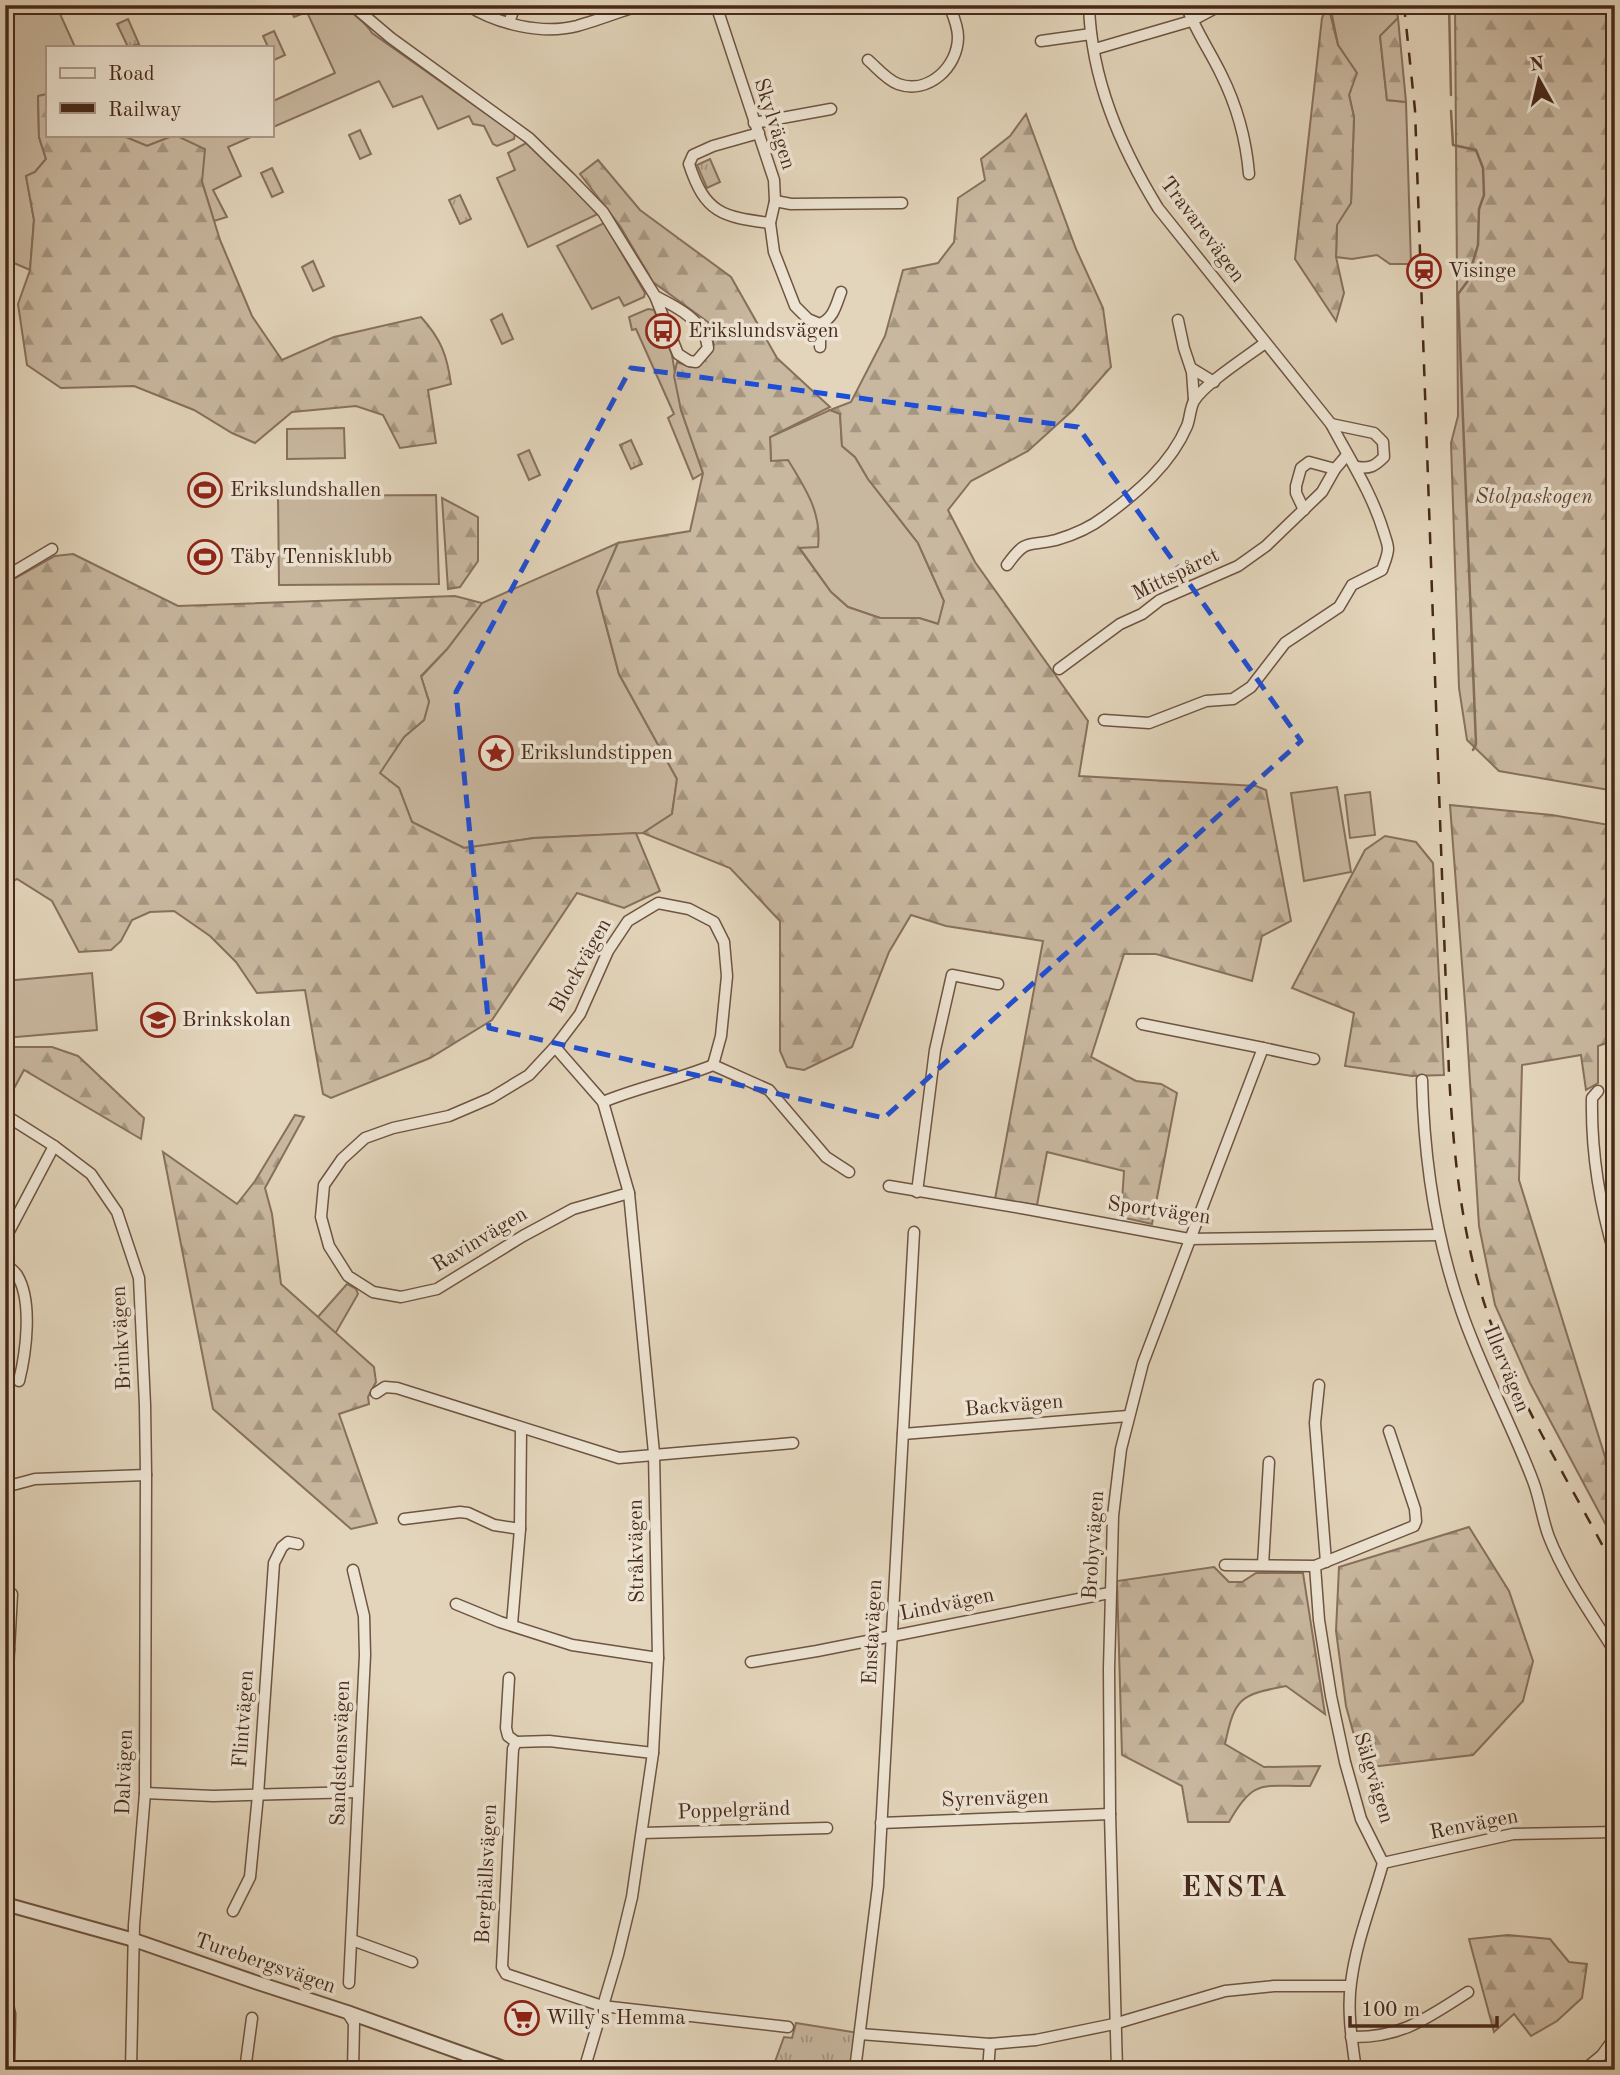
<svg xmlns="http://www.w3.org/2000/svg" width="1620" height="2075" font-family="'Old Standard TT',serif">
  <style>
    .grass { fill: #c9b8a0; stroke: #88705d; stroke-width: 2 }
    .forest { fill: url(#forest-firs); stroke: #88705d; stroke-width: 2 }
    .park { fill: url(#park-tufts); stroke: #88705d; stroke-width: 2 }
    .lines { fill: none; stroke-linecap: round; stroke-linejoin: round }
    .stream { stroke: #856d5a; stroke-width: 2.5 }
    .minor-casing { stroke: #6f5442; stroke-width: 13 }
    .tertiary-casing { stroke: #6f5442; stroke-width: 16 }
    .minor { stroke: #ede4d3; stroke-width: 10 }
    .tertiary { stroke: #ede4d3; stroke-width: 12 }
    .rail { stroke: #48291a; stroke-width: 2.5; stroke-dasharray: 12 12; stroke-linecap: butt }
    .marked { fill: none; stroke: #1d4ed8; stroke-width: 5; stroke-dasharray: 14 9; stroke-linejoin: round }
    .labels { text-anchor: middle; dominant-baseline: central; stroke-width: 7; stroke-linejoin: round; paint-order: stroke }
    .street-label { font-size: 21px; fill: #48291a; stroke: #ede4d3 }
    .poi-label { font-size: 21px; fill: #48291a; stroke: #ede4d3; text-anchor: start }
    .park-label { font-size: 21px; font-style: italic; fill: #624635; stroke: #ede4d3 }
    .district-label { font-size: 28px; font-weight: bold; letter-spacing: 2px; fill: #48291a; stroke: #ede4d3 }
  </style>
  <defs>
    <pattern id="forest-firs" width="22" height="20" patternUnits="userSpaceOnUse" patternTransform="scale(1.75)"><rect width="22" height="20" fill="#c9b8a0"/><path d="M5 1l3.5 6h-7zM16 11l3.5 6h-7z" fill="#a59682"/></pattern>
    <pattern id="park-tufts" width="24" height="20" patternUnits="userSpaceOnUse" patternTransform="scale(1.75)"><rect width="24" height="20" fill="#c9b8a0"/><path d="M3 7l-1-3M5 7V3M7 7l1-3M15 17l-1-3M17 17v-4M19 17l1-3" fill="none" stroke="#a59682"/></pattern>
  </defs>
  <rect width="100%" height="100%" fill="#e3d5bb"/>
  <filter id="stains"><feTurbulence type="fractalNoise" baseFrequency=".00286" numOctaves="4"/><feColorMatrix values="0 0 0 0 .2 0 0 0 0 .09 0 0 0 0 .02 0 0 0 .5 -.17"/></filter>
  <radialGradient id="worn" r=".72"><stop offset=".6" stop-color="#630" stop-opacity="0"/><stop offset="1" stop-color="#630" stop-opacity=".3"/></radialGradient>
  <g class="grass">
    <polygon points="12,5 56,5 75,47 47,47 47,94 38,96 39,137 46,159 35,172 26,176 34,220 30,270 14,263"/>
    <path d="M289 5H344C352 14 367 23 372 33L515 134 514 139 497 146 493 144 484 126 473 124 469 116 438 129 422 96 393 107 379 81 271 128V102L335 73 307 12 294 17Z"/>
    <polygon points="1330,5 1395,5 1398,18 1380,36 1387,100 1406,102 1411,264 1390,264 1377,255 1352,259 1336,257 1337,224 1351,203 1354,117 1349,95 1356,73 1338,45"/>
    <polygon points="121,135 256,135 228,147 241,176 213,190 227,217 214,221 202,182 175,135 147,146"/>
    <polygon points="528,142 598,214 528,247 497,178 515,170 508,153"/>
    <polygon points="604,223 645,293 644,297 624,306 619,297 592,309 557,246"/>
    <polygon points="648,309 654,310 672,355 681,410 703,473 693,479 668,418 674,414 636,329 632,330 629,317"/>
    <polygon points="830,410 840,413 842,446 855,457 868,479 918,543 944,601 939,624 919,618 880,618 848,607 831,592 799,547 817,547 771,461 770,437"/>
    <polygon points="344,428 345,458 287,459 287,429"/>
    <polygon points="436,495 439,584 279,585 278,496"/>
    <polygon points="618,543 597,592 619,674 677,779 672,814 643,833 534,838 464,848 412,822 399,788 379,773 404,737 424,720 429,701 421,677 447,649 482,603"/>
    <polygon points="1337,787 1351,872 1304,881 1291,793"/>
    <polygon points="1370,792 1375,835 1350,838 1345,795"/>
    <polygon points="92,973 97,1030 5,1038 5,981"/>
    <polygon points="347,1284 356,1289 358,1294 335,1334 317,1318"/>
  </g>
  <g class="forest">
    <polygon points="1328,5 1338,45 1357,73 1349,95 1354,117 1351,203 1337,225 1336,257 1344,293 1336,321 1295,259 1322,18"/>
    <polygon points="1455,5 1615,5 1615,791 1499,771 1467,740 1459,688 1451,443 1458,416"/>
    <polygon points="1398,18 1406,102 1387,100 1380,36"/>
    <path d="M47 94V135H121L147 146 175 135 205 149 202 182 220 240 252 316 282 360 334 337 421 317C441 339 447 355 451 384L428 390 436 443 400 448 383 415 356 406 292 412 255 443 232 433 194 410 134 386 61 388 27 365 18 304 30 270 34 220 26 176 35 172 46 159 39 137 38 96Z"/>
    <path d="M1026 114 1076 249 1103 308 1111 367 1072 411 1028 451 971 481 948 510 975 562 1088 721 1079 776 1256 786 1266 790 1291 921 1262 936 1252 981 1156 954H1124L1091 1057 1136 1081 1161 1084 1177 1093 1152 1224 1121 1217 1124 1171 1047 1152 1037 1205 995 1199 1043 941 946 926 911 915 889 952 852 1047 804 1070 787 1067 780 1051V921L730 868 643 833 672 814 677 779 619 674 597 591 618 543 690 531 703 473 681 410 674 376 677 362 691 367 714 345 708 322 653 282 620 226 580 174 598 160 640 210 731 277 777 358 830 407 770 437 771 461 788 460C805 488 822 512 818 547L799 548 831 592 848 607 880 618H919L938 624 944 601 918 543 868 479 855 457 842 446 840 414 830 410 851 402 885 336 903 270 938 263 954 242 958 198 985 180 981 159 1010 136Z"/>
    <polygon points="442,498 478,517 478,561 460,587 448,589"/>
    <polygon points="73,554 178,606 455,596 482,603 447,649 421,676 429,702 424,720 404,737 380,773 399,788 412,822 464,848 534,838 636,833 660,891 624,908 577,893 492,1020 430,1058 331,1098 323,1094 305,990 257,993 236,962 210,936 174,911 150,912 132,920 121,941 111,950 79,952 52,901 17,879 5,886 5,584 55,556"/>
    <polygon points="1450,805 1552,815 1615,826 1615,1040 1598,1046 1598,1083 1586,1090 1581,1055 1522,1065 1519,1180 1615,1489 1615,1542 1530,1383 1495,1305 1479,1226 1466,1017"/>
    <polygon points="1385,836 1416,842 1433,863 1444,1075 1412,1076 1345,1066 1354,1013 1292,988 1365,850"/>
    <polygon points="5,1047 52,1047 78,1056 144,1118 141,1139 24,1070 5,1105"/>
    <polygon points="295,1115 304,1117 265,1188 272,1214 281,1284 374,1367 376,1382 368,1397 369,1404 339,1414 377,1523 351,1529 213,1409 163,1152 237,1204 255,1181"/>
    <polygon points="1469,1527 1509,1591 1533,1661 1523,1701 1473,1755 1363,1768 1346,1706 1336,1631 1339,1567"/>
    <path d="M1214 1567 1229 1582H1242L1256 1573H1303L1325 1714 1286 1686C1240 1695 1235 1697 1225 1744L1264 1767 1320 1766 1310 1786C1263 1787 1254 1777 1229 1822H1188L1182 1786 1122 1755 1117 1581Z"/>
    <polygon points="1508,1935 1550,1939 1569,1962 1587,1964 1582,1998 1557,2021 1531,2036 1514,2014 1494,2032 1469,1939"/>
  </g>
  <g class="park">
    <polygon points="128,19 139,44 128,47 117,24"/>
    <polygon points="274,31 285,55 274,60 271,47 268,47 263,36"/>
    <polygon points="360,130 371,154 360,159 349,135"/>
    <polygon points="710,159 720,182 707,188 697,165"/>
    <polygon points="272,168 283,192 272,197 261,173"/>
    <polygon points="460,195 471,219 460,224 449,200"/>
    <polygon points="313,261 324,286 313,291 302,267"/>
    <polygon points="502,314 513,339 502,344 491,320"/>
    <polygon points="631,440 642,464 631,469 620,445"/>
    <polygon points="529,450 540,475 529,480 518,455"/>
    <polygon points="796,2023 859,2033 853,2070 772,2070 784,2037 792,2038"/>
  </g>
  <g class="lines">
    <g class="stream">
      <polyline points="1449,5 1451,95"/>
      <polyline points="1451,111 1453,145 1476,150 1483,168 1484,195 1479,209 1478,245 1467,282 1458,294 1476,744 1473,750"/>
    </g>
    <g class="minor-casing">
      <g id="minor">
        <path d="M352 5 391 38 529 138 570 178 603 212 655 296 678 354 689 361 696 362 708 348C705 321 677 307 655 296"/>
        <path d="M467 5C497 24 542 35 577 26 598 20 619 12 640 5"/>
        <path d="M716 5 774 180 775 201 770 223 774 252 795 306 808 319 820 324C834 318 836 305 841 292"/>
        <path d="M1089 5C1091 79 1120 146 1158 208L1331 424C1350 460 1372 493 1384 533 1385 537 1388 544 1388 549 1388 555 1384 564 1382 570L1352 585 1339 607 1285 643 1251 687 1233 699 1206 701 1149 723 1104 720"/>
        <path d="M1186 5C1195 30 1210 51 1221 74 1237 106 1246 138 1249 174"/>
        <polyline points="509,23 515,5"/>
        <polyline points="1041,41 1091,34"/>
        <polyline points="1095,49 1191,21 1221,5"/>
        <path d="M868 60C877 68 887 80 898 84 928 95 958 67 958 37 958 26 953 15 949 5"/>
        <polyline points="754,123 831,109"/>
        <path d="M759 133 713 146 693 155 689 164C705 213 722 217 770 223"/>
        <polyline points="775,201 791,204 902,203"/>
        <polyline points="1178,320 1184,348 1192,372 1194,400"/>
        <polyline points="820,324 820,347"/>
        <polyline points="1191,368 1214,382"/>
        <path d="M1331 424 1374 433 1383 442 1384 457C1375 466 1370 469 1357 467"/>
        <polyline points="1304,510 1296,493 1296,486 1301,468 1309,462 1335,469"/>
        <path d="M1007 565C1027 537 1028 547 1056 540 1073 535 1091 527 1104 517 1137 493 1171 464 1187 426 1190 419 1190 408 1194 401 1204 384 1248 356 1265 343"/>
        <polyline points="5,577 52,549"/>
        <polyline points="1059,669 1120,624 1142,614 1160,600 1238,566 1266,546 1322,492 1335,469 1347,455"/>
        <polyline points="555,1047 603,1102 629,1193 654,1453 658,1658 653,1753 632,1897 618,1955 584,2070"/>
        <polyline points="1263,1048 1314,1059"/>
        <polyline points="713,1065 769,1090 826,1157 849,1172"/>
        <path d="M1422 1080C1424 1158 1435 1236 1461 1310 1481 1369 1511 1423 1533 1481 1540 1499 1542 1519 1549 1537 1565 1578 1592 1615 1615 1652"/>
        <path d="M1598 1091 1592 1098C1591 1150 1600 1206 1615 1256"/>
        <path d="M603 1102C639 1087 677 1080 713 1065"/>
        <polyline points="5,1115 54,1146 91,1174 117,1212 139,1278 145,1405 146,1475 35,1479 5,1487"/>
        <polyline points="889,1186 1027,1209 1189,1239 1439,1235"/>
        <polyline points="917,1192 935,1050 952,975 998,984"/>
        <polyline points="629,1193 573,1209 523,1236 437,1289 401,1297 373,1292 348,1276 329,1246 321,1217 324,1185 342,1159 365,1138 393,1128 449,1116 491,1098 529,1075 555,1047 580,1014 608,951 628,921 658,903 689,909 714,922 724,942 727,976 721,1036 713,1065"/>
        <polyline points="5,1239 54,1146"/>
        <path d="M5 1263C9 1267 14 1271 17 1275 33 1301 26 1353 19 1381"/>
        <polyline points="1319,1385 1315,1423 1326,1562"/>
        <polyline points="376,1393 385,1387 397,1388 619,1458 793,1443"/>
        <polyline points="903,1434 1128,1416"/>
        <polyline points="404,1519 460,1512 468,1513 494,1525 520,1529"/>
        <polyline points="1225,1565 1315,1566 1414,1526 1416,1521 1415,1509 1389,1431"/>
        <polyline points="1263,1565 1269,1462"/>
        <path d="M1315 1566 1319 1620 1331 1696 1345 1762 1361 1819 1383 1863C1372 1903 1356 1942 1351 1983 1347 2011 1352 2042 1356 2070"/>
        <polyline points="456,1604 500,1622 572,1645 658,1658"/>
        <polyline points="512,1624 520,1529 521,1429"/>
        <polyline points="5,1649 9,1650 5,1732"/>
        <polyline points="9,1650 12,1594"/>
        <polyline points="751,1662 817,1651 1109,1593"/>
        <polyline points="509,1678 506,1728 508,1736 516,1742 513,1749 502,1967 506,1974 602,2006 788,2027"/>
        <polyline points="516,1742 549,1741 653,1753"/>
        <polyline points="145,1793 213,1796 358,1792"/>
        <polyline points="881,1823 1110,1814"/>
        <polyline points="642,1833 827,1828"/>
        <polyline points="1383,1863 1513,1834 1615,1832"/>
        <polyline points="233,1911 250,1877 258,1795 274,1563 282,1547 288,1542 298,1544"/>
        <polyline points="352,1940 412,1962"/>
        <polyline points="349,1983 365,1655 364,1616 353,1570"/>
        <polyline points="5,1992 10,2014 9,2070"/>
        <polyline points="347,2012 354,2023 353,2070"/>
        <polyline points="860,2034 990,2044 1036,2040 1114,2024 1225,1991 1274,1986 1350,1986"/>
        <path d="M1351 2037C1402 2038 1427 2018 1468 1992"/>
        <polyline points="131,2070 134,1925 145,1793 146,1475"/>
        <polyline points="245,2070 252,2018"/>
        <polyline points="855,2070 878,1886 914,1232"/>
        <polyline points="988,2070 990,2044"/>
        <polyline points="1117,2070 1110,1814 1109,1669 1113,1516 1121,1449 1143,1363 1263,1048 1142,1024"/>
        <polyline points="1584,2070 1602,2055 1615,2037"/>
      </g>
    </g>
    <g class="tertiary-casing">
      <polyline id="tertiary" points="5,1904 134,1940 258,1983 347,2012 509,2070"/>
    </g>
    <use href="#minor" class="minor"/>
    <use href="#tertiary" class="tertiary"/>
    <path class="rail" d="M1404 5 1415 110 1449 1074C1454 1160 1462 1244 1492 1326 1524 1412 1573 1488 1615 1569"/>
  </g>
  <path class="marked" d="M631 368 1078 427 1301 741 884 1118 489 1028 456 692Z"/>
  <defs>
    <g id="station-ring" transform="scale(1.75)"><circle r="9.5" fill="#ede4d3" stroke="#8f2418" stroke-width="1.5"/><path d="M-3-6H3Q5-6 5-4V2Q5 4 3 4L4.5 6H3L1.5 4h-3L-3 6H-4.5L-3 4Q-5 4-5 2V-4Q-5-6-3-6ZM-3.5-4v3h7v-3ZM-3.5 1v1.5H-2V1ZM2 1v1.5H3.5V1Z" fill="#8f2418"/></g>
    <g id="bus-ring" transform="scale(1.75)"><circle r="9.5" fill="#ede4d3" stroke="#8f2418" stroke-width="1.5"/><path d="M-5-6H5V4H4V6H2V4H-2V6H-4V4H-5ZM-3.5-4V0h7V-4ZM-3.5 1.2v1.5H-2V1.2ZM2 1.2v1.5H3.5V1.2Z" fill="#8f2418"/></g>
    <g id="stadium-ring" transform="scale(1.75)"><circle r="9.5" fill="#ede4d3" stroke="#8f2418" stroke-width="1.5"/><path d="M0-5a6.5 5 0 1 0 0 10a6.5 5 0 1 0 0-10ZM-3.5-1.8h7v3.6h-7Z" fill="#8f2418"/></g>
    <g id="sight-ring" transform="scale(1.75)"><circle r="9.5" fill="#ede4d3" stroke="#8f2418" stroke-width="1.5"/><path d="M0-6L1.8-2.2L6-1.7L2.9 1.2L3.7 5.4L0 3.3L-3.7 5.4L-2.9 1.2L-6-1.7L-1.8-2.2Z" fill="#8f2418"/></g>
    <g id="school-ring" transform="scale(1.75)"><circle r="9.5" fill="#ede4d3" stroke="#8f2418" stroke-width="1.5"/><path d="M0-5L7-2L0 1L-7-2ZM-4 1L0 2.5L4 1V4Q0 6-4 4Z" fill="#8f2418"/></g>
    <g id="supermarket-ring" transform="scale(1.75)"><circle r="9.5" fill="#ede4d3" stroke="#8f2418" stroke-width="1.5"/><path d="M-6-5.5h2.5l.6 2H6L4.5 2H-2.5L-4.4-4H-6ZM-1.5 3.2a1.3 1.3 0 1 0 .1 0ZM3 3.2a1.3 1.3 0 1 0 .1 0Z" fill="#8f2418"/></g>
  </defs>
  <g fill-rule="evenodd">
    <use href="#station-ring" x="1424" y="271"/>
    <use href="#bus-ring" x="663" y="331"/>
    <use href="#stadium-ring" x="205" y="490"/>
    <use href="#stadium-ring" x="205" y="557"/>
    <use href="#sight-ring" x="496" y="753"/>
    <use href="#school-ring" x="158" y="1020"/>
    <use href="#supermarket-ring" x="522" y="2018"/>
  </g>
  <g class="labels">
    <g class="street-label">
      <text transform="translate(774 124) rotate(72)">Skylvägen</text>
      <text transform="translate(1202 230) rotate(53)">Travarevägen</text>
      <text transform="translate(1176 575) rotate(-26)">Mittspåret</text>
      <text transform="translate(581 966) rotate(-61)">Blockvägen</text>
      <text transform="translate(1159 1211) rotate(8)">Sportvägen</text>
      <text transform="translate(480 1240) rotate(-31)">Ravinvägen</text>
      <text transform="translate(122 1338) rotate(-93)">Brinkvägen</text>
      <text transform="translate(1506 1369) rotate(68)">Illervägen</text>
      <text transform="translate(1014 1406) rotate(-5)">Backvägen</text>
      <text transform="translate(1094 1545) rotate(-86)">Brobyvägen</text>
      <text transform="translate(637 1551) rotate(-91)">Stråkvägen</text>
      <text transform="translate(947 1605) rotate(-12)">Lindvägen</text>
      <text transform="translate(873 1632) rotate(-87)">Enstavägen</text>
      <text transform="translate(244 1719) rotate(-86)">Flintvägen</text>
      <text transform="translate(341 1753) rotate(-88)">Sandstensvägen</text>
      <text transform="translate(125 1772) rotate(-88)">Dalvägen</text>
      <text transform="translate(1373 1778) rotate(73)">Sälgvägen</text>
      <text transform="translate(995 1799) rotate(-2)">Syrenvägen</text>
      <text transform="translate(734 1811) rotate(-2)">Poppelgränd</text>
      <text transform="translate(1474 1825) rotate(-11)">Renvägen</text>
      <text transform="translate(487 1874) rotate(-87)">Berghällsvägen</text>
      <text transform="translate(265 1964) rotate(19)">Turebergsvägen</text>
    </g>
    <g class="poi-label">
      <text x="1448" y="271">Visinge</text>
      <text x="688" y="331">Erikslundsvägen</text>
      <text x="230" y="490">Erikslundshallen</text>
      <text x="230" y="557">Täby Tennisklubb</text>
      <text x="520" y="753">Erikslundstippen</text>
      <text x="182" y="1020">Brinkskolan</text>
      <text x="546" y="2018">Willy's Hemma</text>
    </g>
    <g class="park-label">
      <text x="1534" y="497">Stolpaskogen</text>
    </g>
    <g class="district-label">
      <text x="1235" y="1889">ENSTA</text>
    </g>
  </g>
  <rect width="1620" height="2075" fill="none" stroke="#e3d5bb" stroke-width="28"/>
  <rect x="7" y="7" width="1606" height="2061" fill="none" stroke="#48291a" stroke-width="3.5"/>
  <rect x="14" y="14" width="1592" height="2047" fill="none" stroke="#48291a" stroke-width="2"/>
  <rect x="46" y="46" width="228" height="91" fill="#ede4d3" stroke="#ab9989" stroke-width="2"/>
  <rect x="60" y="68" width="35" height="10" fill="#ede4d3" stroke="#ab9989" stroke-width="2"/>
  <text x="108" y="80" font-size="21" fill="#48291a">Road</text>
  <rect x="60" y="103" width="35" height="10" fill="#48291a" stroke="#ab9989" stroke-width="2"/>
  <text x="108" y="116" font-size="21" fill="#48291a">Railway</text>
  <g transform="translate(1539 80) rotate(352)" stroke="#ede4d3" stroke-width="5" paint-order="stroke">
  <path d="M0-5L12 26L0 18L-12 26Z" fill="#48291a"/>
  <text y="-10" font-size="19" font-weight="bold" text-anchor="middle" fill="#48291a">N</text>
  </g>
  <path d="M1350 2016v10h147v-10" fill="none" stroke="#48291a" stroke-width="3.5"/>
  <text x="1361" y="2016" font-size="21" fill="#48291a" stroke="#ede4d3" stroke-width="5" paint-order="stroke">100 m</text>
  <rect width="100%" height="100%" filter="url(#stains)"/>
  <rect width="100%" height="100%" fill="url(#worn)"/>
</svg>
